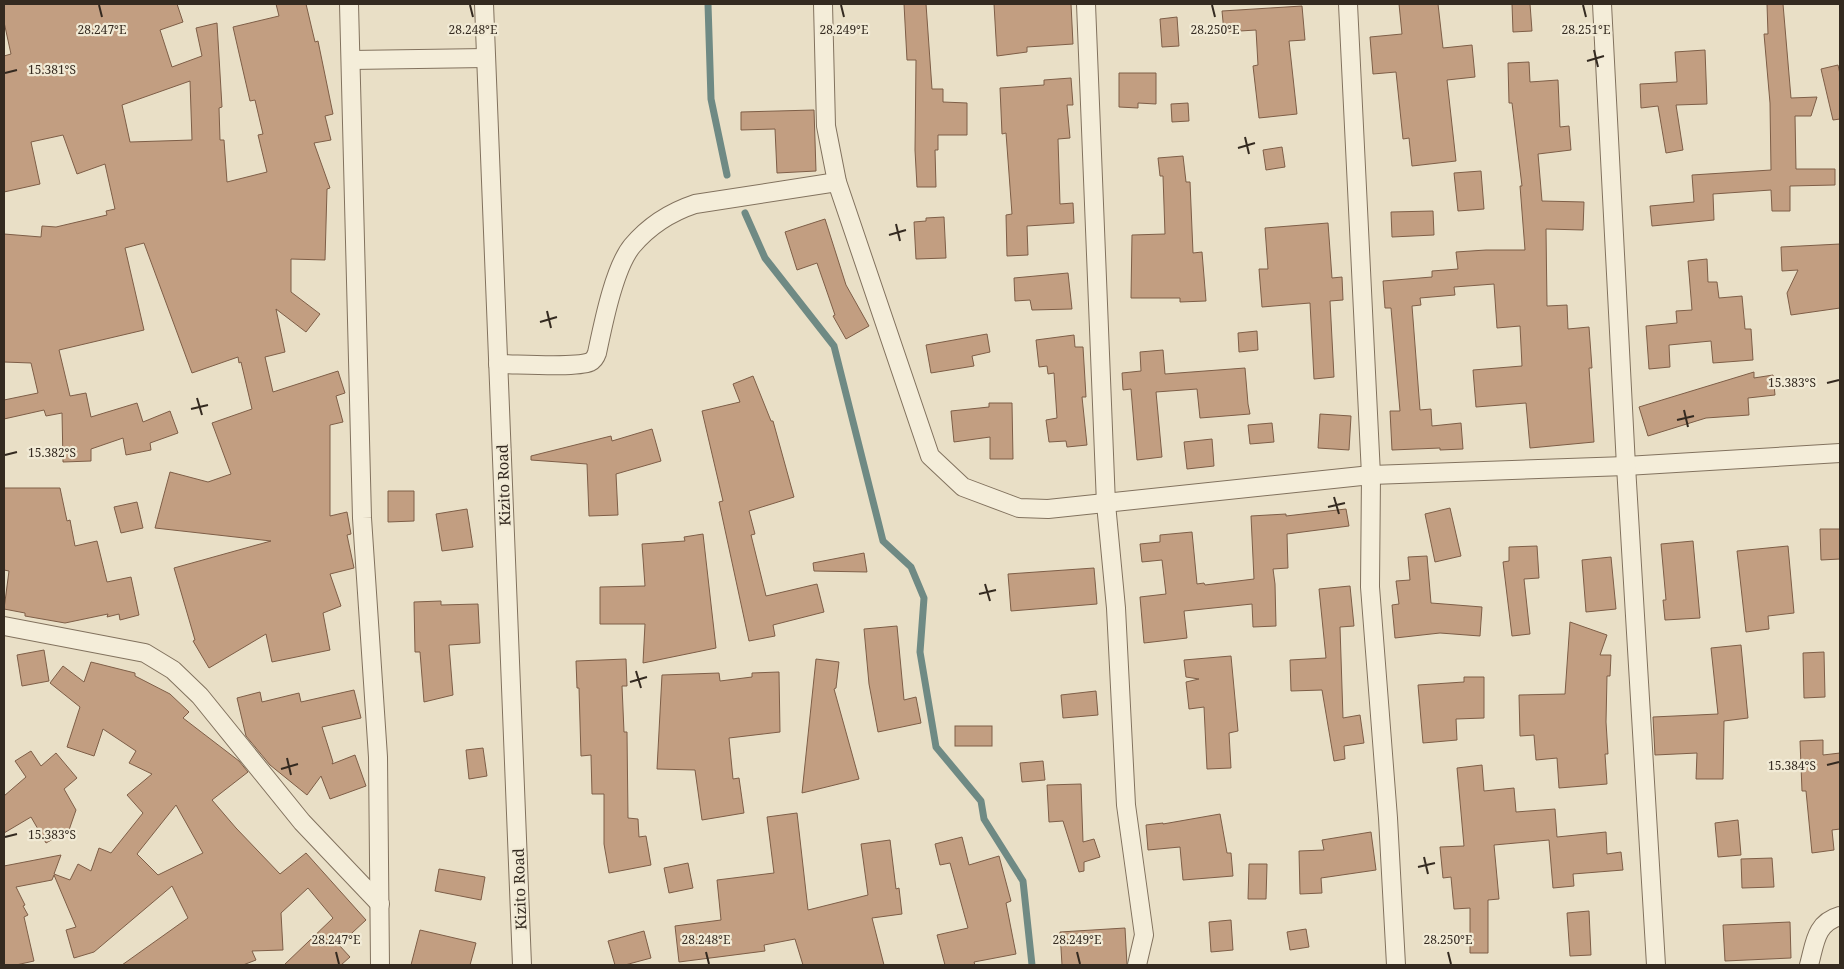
<svg xmlns="http://www.w3.org/2000/svg" width="1844" height="969" font-family="'Noto Serif',serif">
  <style>
    .lines { fill: none; stroke-linecap: round; stroke-linejoin: round }
    .stream { stroke: #6f8a84; stroke-width: 7 }
    .building { fill: #c29e81; stroke: #7e5e47; fill-rule: evenodd }
    .minor-casing { stroke: #82725e; stroke-width: 20 }
    .minor { stroke: #f4edd9; stroke-width: 18 }
    .ticks { fill: none; stroke: #342a20; stroke-width: 2 }
    .labels { text-anchor: middle; dominant-baseline: central; stroke-width: 4.5; stroke-linejoin: round; paint-order: stroke }
    .street-label { font-size: 15px; fill: #342a20; stroke: #f1ead5 }
    .ticks-label { font-size: 12px; text-anchor: middle; fill: #342a20; stroke: #f1ead5; stroke-width: 4.5; stroke-linejoin: round; paint-order: stroke }
  </style>
  <rect width="100%" height="100%" fill="#e9dfc6"/>
  <g class="lines">
    <g class="stream">
      <polyline points="708,4 711,99 727,175"/>
      <polyline points="745,213 765,258 834,346 883,541 911,567 924,598 920,652 936,747 981,801 984,819 1023,881 1032,965"/>
    </g>
  </g>
  <g class="building">
    <path d="M4 4H177L183 22 160 30 172 67 202 56 196 28 217 23 222 107 219 108 220 140H224L227 182 267 172 258 135 263 134 255 100 250 101 233 27 279 16 276 4H306L315 42 318 41 333 114 325 116 331 140 314 143 330 188 327 189 325 260 291 259V292L320 314 306 332 276 309 285 352 265 357 273 392 338 371 345 393 336 396 343 422 330 425V516L347 512 351 534 347 535 354 568 330 574 341 606 323 613 330 650 272 662 266 634 209 668 193 641 195 640 174 568 271 541 155 528 170 472 208 482 231 474 212 423 252 409 241 362 239 363 238 357 192 373 144 243 125 248 144 330 59 350 70 396 86 393 91 417 137 403 143 422 170 411 178 433 150 443 151 450 126 455 123 438 91 449V461L63 462 62 413 46 416 44 410 4 419V400L38 393 31 363 4 362V234L41 237 42 226 56 227 107 215 106 211 115 209 105 164 77 174 63 135 31 142 40 184 4 192V56L11 54 4 22ZM190 81 192 140 130 142 122 105Z"/>
    <polygon points="904,4 926,4 932,89 943,89 943,102 967,103 967,135 938,135 938,150 935,150 936,187 917,187 915,150 916,60 907,60"/>
    <polygon points="994,4 1071,4 1073,44 1027,47 1027,52 997,56"/>
    <polygon points="1399,4 1438,4 1443,48 1472,45 1475,77 1447,80 1456,161 1412,166 1409,138 1403,139 1396,72 1373,74 1370,37 1402,34"/>
    <polygon points="1512,4 1530,4 1532,31 1513,32"/>
    <polygon points="1767,4 1783,4 1791,98 1817,97 1811,116 1795,116 1796,169 1835,169 1835,185 1790,186 1790,211 1772,211 1771,190 1713,194 1714,220 1652,226 1650,206 1694,202 1692,175 1771,170 1770,103 1764,34 1768,34"/>
    <polygon points="1302,6 1305,40 1289,41 1297,114 1259,118 1253,66 1258,65 1256,30 1224,32 1222,11"/>
    <polygon points="1177,17 1179,46 1162,47 1160,19"/>
    <polygon points="1705,50 1707,104 1676,105 1683,150 1666,153 1658,106 1641,108 1640,84 1677,82 1675,52"/>
    <polygon points="1529,62 1530,82 1558,80 1560,127 1569,126 1571,150 1538,154 1542,201 1584,202 1583,230 1546,229 1547,306 1567,305 1568,329 1589,327 1592,368 1589,368 1594,442 1530,448 1526,403 1476,407 1473,370 1522,366 1520,326 1497,328 1494,284 1454,287 1455,295 1420,298 1421,305 1412,306 1420,410 1431,409 1432,426 1461,423 1463,449 1440,450 1440,448 1392,450 1390,411 1400,411 1391,308 1385,308 1383,281 1432,277 1432,271 1458,269 1456,252 1486,250 1525,250 1520,186 1522,186 1512,103 1509,103 1508,63"/>
    <polygon points="1838,65 1840,74 1840,119 1833,120 1821,69"/>
    <polygon points="1119,73 1156,73 1156,104 1138,103 1138,108 1119,107"/>
    <polygon points="1071,78 1073,105 1067,105 1070,138 1058,139 1060,204 1073,203 1074,223 1027,226 1028,255 1007,256 1006,215 1012,214 1006,133 1002,134 1000,88 1044,85 1044,80"/>
    <polygon points="1188,103 1189,121 1172,122 1171,104"/>
    <polygon points="814,110 816,171 777,173 775,129 741,130 741,112"/>
    <polygon points="1282,147 1285,167 1266,170 1263,150"/>
    <polygon points="1183,156 1186,182 1190,182 1193,253 1202,252 1206,301 1180,302 1180,298 1131,298 1132,235 1165,234 1163,176 1160,176 1158,158"/>
    <polygon points="1481,171 1484,209 1458,211 1454,173"/>
    <polygon points="1433,211 1434,235 1392,237 1391,212"/>
    <polygon points="944,217 946,258 916,259 914,222 926,221 926,218"/>
    <polygon points="825,219 846,285 869,326 846,339 833,316 835,315 817,263 797,270 785,232"/>
    <polygon points="1328,223 1332,278 1342,277 1343,300 1330,301 1334,377 1314,379 1310,303 1262,307 1259,269 1268,269 1265,228"/>
    <polygon points="1840,244 1840,308 1791,315 1787,293 1798,270 1782,271 1781,247"/>
    <polygon points="1707,259 1708,282 1717,282 1719,298 1742,296 1745,329 1751,329 1753,360 1713,363 1711,341 1669,345 1670,367 1649,369 1646,326 1677,323 1676,311 1692,310 1688,261"/>
    <polygon points="1068,273 1072,309 1032,310 1030,300 1015,301 1014,278"/>
    <polygon points="1257,331 1258,350 1239,352 1238,333"/>
    <polygon points="987,334 990,352 972,356 974,366 931,373 926,345"/>
    <polygon points="1074,335 1075,347 1083,347 1086,397 1082,397 1087,445 1067,447 1066,441 1049,442 1046,420 1057,418 1054,373 1048,374 1047,366 1039,367 1036,340"/>
    <polygon points="1163,350 1165,374 1245,368 1248,404 1250,414 1200,418 1197,389 1156,392 1162,457 1137,460 1131,389 1123,390 1122,373 1141,371 1140,352"/>
    <polygon points="1754,372 1754,378 1773,375 1775,395 1748,398 1749,415 1706,418 1648,436 1639,407"/>
    <polygon points="753,376 771,421 773,421 794,497 749,511 755,534 751,535 766,596 817,584 824,612 773,625 775,636 749,641 719,502 723,501 702,411 740,402 733,384"/>
    <polygon points="989,403 1012,403 1013,459 990,459 990,437 954,442 951,411 989,407"/>
    <polygon points="1320,414 1351,416 1349,450 1318,448"/>
    <polygon points="1272,423 1274,442 1250,444 1248,425"/>
    <polygon points="652,429 661,461 616,474 618,515 589,516 587,464 531,460 531,456 611,436 612,441"/>
    <polygon points="1212,439 1214,466 1187,469 1184,442"/>
    <polygon points="4,488 60,488 67,521 70,520 75,546 97,541 107,582 131,577 139,615 120,620 119,614 107,617 108,614 65,623 25,616 25,613 4,609 9,571 4,570"/>
    <polygon points="388,491 414,491 414,521 388,522"/>
    <polygon points="137,502 143,528 121,533 114,507"/>
    <polygon points="1450,508 1461,556 1435,562 1425,514"/>
    <polygon points="467,509 473,547 442,551 436,514"/>
    <polygon points="1346,509 1349,526 1287,534 1288,568 1273,569 1275,584 1276,626 1253,627 1252,604 1184,611 1187,638 1144,643 1140,597 1166,594 1162,560 1142,562 1140,544 1160,542 1160,535 1192,532 1197,584 1204,583 1205,585 1254,579 1251,516 1286,514 1286,516"/>
    <polygon points="1820,529 1840,529 1840,559 1821,560"/>
    <polygon points="703,534 716,648 643,663 645,624 600,624 600,587 645,586 642,544 685,541 684,537"/>
    <polygon points="1693,541 1700,618 1665,620 1663,600 1666,600 1661,544"/>
    <polygon points="1537,546 1539,578 1524,579 1530,634 1512,636 1503,562 1509,561 1509,547"/>
    <polygon points="1788,546 1794,613 1768,616 1769,629 1746,632 1737,551"/>
    <polygon points="864,553 867,572 814,571 813,563"/>
    <polygon points="1427,556 1431,603 1482,607 1480,636 1440,633 1395,638 1392,605 1399,604 1396,581 1410,580 1408,557"/>
    <polygon points="1611,557 1616,609 1586,612 1582,560"/>
    <polygon points="1094,568 1097,604 1011,611 1008,574"/>
    <polygon points="1350,586 1354,626 1340,627 1343,718 1360,715 1364,743 1344,746 1345,759 1334,761 1322,690 1291,691 1290,660 1326,658 1319,589"/>
    <polygon points="441,601 441,605 478,604 480,643 449,645 453,695 424,702 420,652 415,652 414,602"/>
    <polygon points="1570,622 1607,635 1600,655 1611,655 1610,676 1607,676 1606,722 1608,754 1605,754 1607,784 1559,788 1557,758 1536,760 1534,735 1520,736 1519,695 1565,694"/>
    <polygon points="897,626 904,700 916,697 921,723 878,732 869,684 864,629"/>
    <polygon points="1741,645 1748,718 1724,721 1723,779 1696,779 1697,753 1655,755 1653,717 1718,714 1711,648"/>
    <polygon points="44,650 49,681 22,686 17,655"/>
    <polygon points="1824,652 1825,697 1804,698 1803,653"/>
    <polygon points="1231,656 1238,731 1229,733 1231,768 1207,769 1204,707 1189,709 1186,682 1199,679 1186,677 1184,660"/>
    <polygon points="626,659 627,686 622,686 624,732 627,732 628,818 638,819 639,837 646,836 651,865 609,873 604,844 604,794 592,794 591,755 581,756 579,688 577,688 576,661"/>
    <polygon points="816,659 839,662 836,688 834,689 859,779 802,793"/>
    <path d="M91 662 135 673V676L170 694 189 712 183 718 239 761 248 772 212 800 236 828 280 874 306 853 366 920 339 945 350 957 341 965H284L333 918 308 888 281 913 283 950 252 951 256 960 243 965H122L188 918 172 886 94 952 74 958 66 930 76 927 54 875 52 880 16 887 25 905 23 906 28 915 24 917 34 961 16 965H4V866L61 855 54 874 70 880 78 864 91 871 99 848 111 853 143 813 127 795 152 774 129 763 136 751 103 729 94 756 67 747 80 707 50 683 63 666 84 682ZM176 805 203 853 158 875 137 854Z"/>
    <polygon points="779,672 780,732 729,738 733,779 739,778 744,813 702,820 695,770 657,769 662,675 719,673 720,681 752,677 752,673"/>
    <polygon points="1464,677 1484,677 1484,718 1456,719 1457,740 1423,743 1418,685 1464,682"/>
    <polygon points="354,690 361,718 322,727 333,762 332,764 355,755 366,786 330,799 321,776 307,795 270,765 246,736 237,698 260,692 262,702 299,693 301,702"/>
    <polygon points="1096,691 1098,715 1063,718 1061,695"/>
    <rect x="955" y="726" width="37" height="20"/>
    <polygon points="1823,740 1823,755 1840,753 1840,829 1832,830 1834,850 1812,853 1806,791 1802,791 1800,741"/>
    <polygon points="483,748 487,776 469,779 466,750"/>
    <polygon points="31,751 41,766 56,753 77,778 64,789 76,810 69,830 46,843 31,817 4,833 4,796 26,777 15,761"/>
    <polygon points="1043,761 1045,780 1022,782 1020,763"/>
    <polygon points="1482,765 1484,791 1514,788 1516,812 1555,809 1557,837 1606,832 1607,854 1621,852 1623,870 1573,874 1574,886 1553,888 1549,840 1494,845 1499,899 1488,900 1488,953 1470,953 1470,908 1454,909 1451,877 1443,878 1440,847 1464,846 1457,768"/>
    <polygon points="1081,784 1083,842 1094,839 1100,857 1084,862 1084,871 1079,872 1063,821 1049,822 1047,785"/>
    <polygon points="797,813 808,910 868,895 861,844 890,840 896,889 899,888 902,914 872,918 884,965 803,965 795,939 764,945 765,951 679,962 675,926 721,920 717,880 774,873 767,817"/>
    <polygon points="1220,814 1227,853 1231,853 1233,876 1183,880 1180,847 1148,850 1146,825 1163,823 1163,824"/>
    <polygon points="1738,820 1741,855 1718,857 1715,823"/>
    <polygon points="1371,832 1376,870 1321,878 1322,893 1300,894 1299,851 1324,850 1322,840"/>
    <polygon points="962,837 969,865 999,856 1011,901 1006,903 1016,954 974,962 975,965 945,965 937,935 968,928 950,863 940,865 935,844"/>
    <polygon points="1772,858 1774,887 1742,888 1741,859"/>
    <polygon points="688,863 693,888 669,893 664,868"/>
    <polygon points="1249,864 1267,864 1266,899 1248,899"/>
    <polygon points="439,869 485,877 481,900 435,891"/>
    <polygon points="1589,911 1591,955 1570,956 1567,913"/>
    <polygon points="1231,920 1233,950 1211,952 1209,922"/>
    <polygon points="1790,922 1791,958 1725,961 1723,925"/>
    <polygon points="1125,928 1127,965 1062,965 1060,932"/>
    <polygon points="1306,929 1309,947 1290,950 1287,932"/>
    <polygon points="420,930 476,943 470,965 411,965"/>
    <polygon points="644,931 651,958 625,965 615,965 608,941"/>
  </g>
  <g class="lines">
    <g class="minor-casing">
      <g id="minor">
        <polyline points="349,4 362,518 378,757 380,965"/>
        <polyline points="484,4 522,965"/>
        <polyline points="823,4 826,126 837,182 930,456 963,487 1019,508 1048,509 1371,475 1626,466 1840,453"/>
        <polyline points="1086,4 1106,504 1116,608 1126,805 1144,935 1137,965"/>
        <polyline points="1348,4 1371,475 1370,587 1388,818 1396,965"/>
        <polyline points="1602,4 1626,466 1656,965"/>
        <polyline points="351,60 486,58"/>
        <path d="M498 364C517 364 576 368 590 362 594 360 596 356 597 353 603 325 614 268 632 246 648 227 671 212 695 204L837 182"/>
        <polyline points="4,626 145,653 173,670 200,696 302,822 380,904"/>
        <path d="M1809 965C1815 944 1815 923 1840 916"/>
      </g>
    </g>
    <use href="#minor" class="minor"/>
  </g>
  <path class="ticks" d="M99 5 102 17M470 5 473 17M841 5 844 17M1212 5 1215 17M1583 5 1586 17M1594 50 1598 67M1587 61 1604 56M5 73 17 70M1245 137 1249 154M1238 148 1255 143M896 224 900 241M889 235 906 230M547 311 551 328M540 322 557 317M1827 383 1839 380M197 398 202 415M191 409 208 405M1684 410 1688 427M1677 420 1694 416M5 455 17 452M1334 497 1339 514M1328 507 1345 503M985 584 990 601M979 594 996 590M636 671 641 688M630 682 647 677M287 758 291 775M1827 765 1839 762M281 769 298 764M5 837 17 834M1424 857 1428 874M1418 867 1435 863M336 952 339 964M706 952 709 964M1077 952 1080 964M1448 952 1451 964"/>
  <g class="labels">
    <g class="street-label">
      <text transform="translate(503 485) rotate(-92)">Kizito Road</text>
      <text transform="translate(519 889) rotate(-92)">Kizito Road</text>
    </g>
  </g>
  <g class="ticks-label">
    <text x="473" y="34">28.248°E</text>
    <text x="1586" y="34">28.251°E</text>
    <text x="102" y="34">28.247°E</text>
    <text x="844" y="34">28.249°E</text>
    <text x="1215" y="34">28.250°E</text>
    <text x="52" y="74">15.381°S</text>
    <text x="1792" y="387">15.383°S</text>
    <text x="52" y="457">15.382°S</text>
    <text x="1792" y="770">15.384°S</text>
    <text x="52" y="839">15.383°S</text>
    <text x="336" y="944">28.247°E</text>
    <text x="706" y="944">28.248°E</text>
    <text x="1077" y="944">28.249°E</text>
    <text x="1448" y="944">28.250°E</text>
  </g>
  <rect width="1844" height="969" fill="none" stroke="#342a20" stroke-width="10"/>
</svg>
